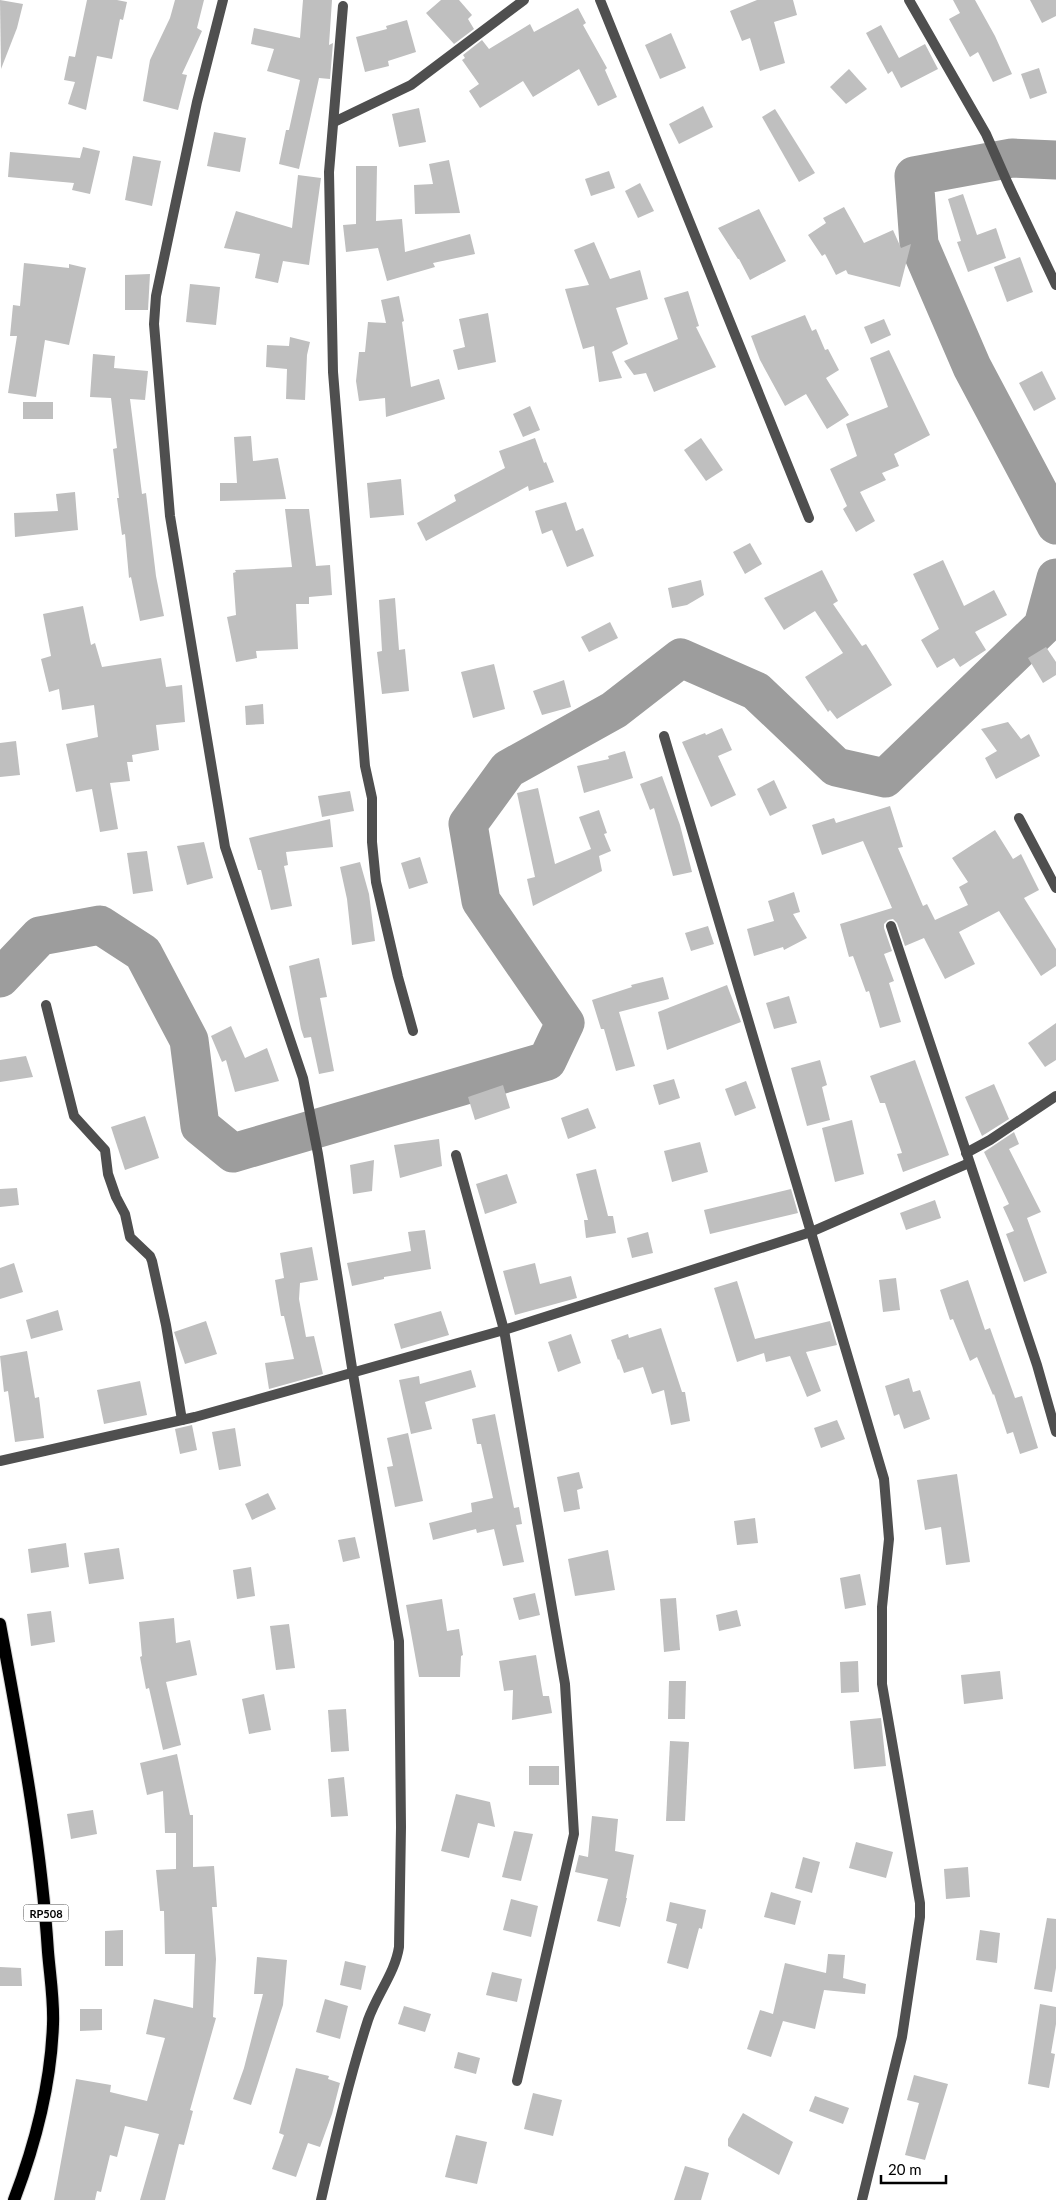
<svg xmlns="http://www.w3.org/2000/svg" width="1056" height="2200" font-family="Lato,sans-serif">
  <style>
    .lines { fill: none; stroke-linecap: round; stroke-linejoin: round }
    .river { stroke: #9d9d9d; stroke-width: 39 }
    .building { fill: #bfbfbf }
    .primary-casing { stroke: #dbdbdb; stroke-width: 14 }
    .street { stroke: #4f4f4f; stroke-width: 10 }
    .primary { stroke: #000; stroke-width: 12 }
    .labels { text-anchor: middle; dominant-baseline: central; stroke-width: 4; stroke-linejoin: round; paint-order: stroke }
    .shield { fill: #fff; stroke: #4c4c4c; stroke-width: 1 }
    .shield-label { font-size: 11px; font-weight: bold; fill: #000 }
  </style>
  <rect width="100%" height="100%" fill="#fff"/>
  <g class="lines">
    <g class="river">
      <polyline points="1056,160 1012,158 914,176 919,244 972,367 1056,525"/>
      <polyline points="0,978 40,936 100,925 143,953 189,1040 200,1126 233,1153 547,1061 565,1023 481,901 468,824 508,769 614,710 681,658 756,691 836,767 885,778 1043,626 1056,578"/>
    </g>
  </g>
  <g class="building">
    <polygon points="0,0 23,4 17,28 1,69"/>
    <polygon points="87,0 117,0 127,2 123,20 120,19 112,59 97,56 86,110 68,104 75,82 64,80 69,56 75,57"/>
    <polygon points="175,0 204,0 197,28 202,31 182,74 187,75 178,110 143,101 150,60 170,18"/>
    <polygon points="303,0 332,0 329,45 333,43 330,79 319,78 299,169 279,164 286,130 289,130 300,80 267,71 274,49 251,44 254,28 300,38"/>
    <polygon points="441,0 459,0 472,15 468,19 474,29 454,44 426,13"/>
    <polygon points="757,0 793,0 797,15 774,22 785,63 760,71 750,38 742,41 730,11"/>
    <polygon points="953,0 975,0 995,36 1012,74 993,82 978,52 970,57 949,19 960,13"/>
    <polygon points="1030,0 1056,0 1056,16 1042,23"/>
    <polygon points="578,8 586,23 583,25 607,68 605,70 617,97 598,106 579,69 533,97 523,81 480,108 469,91 479,84 462,60 465,58 463,55 482,40 489,49 530,24 534,32"/>
    <polygon points="407,20 416,52 388,61 389,66 365,72 356,37 387,29 386,26"/>
    <polygon points="881,25 899,58 925,44 938,69 901,88 892,71 888,74 866,33"/>
    <polygon points="671,33 686,68 660,79 645,45"/>
    <polygon points="1039,68 1047,93 1030,99 1021,74"/>
    <polygon points="849,69 867,89 846,104 830,87"/>
    <polygon points="703,106 713,127 679,144 669,124"/>
    <polygon points="419,108 426,142 399,147 392,114"/>
    <polygon points="775,109 815,173 799,182 762,117"/>
    <polygon points="214,132 246,138 240,172 207,166"/>
    <polygon points="83,147 100,151 90,194 72,190 74,183 8,177 10,152 80,158"/>
    <polygon points="133,156 161,161 152,206 125,200"/>
    <polygon points="449,160 460,213 415,214 414,185 433,184 429,164"/>
    <polygon points="356,166 377,166 376,221 402,219 405,252 470,234 475,254 433,263 435,267 387,281 378,248 346,252 343,225 356,224"/>
    <polygon points="609,171 615,188 591,196 585,179"/>
    <polygon points="298,175 321,178 309,265 283,261 278,283 255,278 260,254 224,248 236,211 292,228"/>
    <polygon points="640,183 654,211 638,218 625,191"/>
    <polygon points="963,194 977,235 996,228 1006,258 968,272 957,242 961,241 948,199"/>
    <polygon points="844,207 864,243 893,230 901,248 911,244 900,287 848,274 846,270 836,275 825,254 822,256 808,235 826,223 823,218"/>
    <polygon points="759,209 786,261 750,280 739,259 738,259 718,228"/>
    <polygon points="594,242 610,279 640,270 648,299 616,308 628,344 612,352 622,378 599,382 594,346 583,349 565,289 589,285 574,250"/>
    <polygon points="1020,257 1033,292 1007,302 994,267"/>
    <polygon points="24,263 69,268 69,264 86,268 69,345 45,340 36,397 8,393 17,336 10,336 13,305 20,306"/>
    <polygon points="150,274 148,310 125,310 125,275"/>
    <polygon points="190,284 220,287 216,325 186,322"/>
    <polygon points="688,291 699,326 696,327 716,367 654,392 646,373 634,375 624,361 678,339 664,298"/>
    <polygon points="399,296 404,321 402,322 411,387 439,379 445,399 386,417 385,398 359,401 356,381 359,352 365,352 368,322 386,323 381,300"/>
    <polygon points="488,313 496,362 458,370 453,350 465,347 459,319"/>
    <polygon points="805,315 812,331 816,329 825,350 828,349 839,370 826,378 849,415 827,429 806,394 785,406 760,360 751,336"/>
    <polygon points="884,319 891,335 871,344 864,327"/>
    <polygon points="290,337 310,342 307,355 305,400 286,399 287,369 266,367 267,345 289,346"/>
    <polygon points="889,350 930,435 894,454 899,466 882,473 886,480 860,492 875,521 856,532 843,509 847,506 830,469 857,456 846,424 888,407 870,358"/>
    <polygon points="93,354 115,356 114,368 148,371 145,400 130,399 142,494 146,493 156,576 164,616 140,621 131,577 129,578 125,534 122,535 117,498 119,498 113,449 117,448 111,398 90,397"/>
    <polygon points="1042,371 1056,399 1034,411 1019,383"/>
    <rect x="23" y="402" width="30" height="17"/>
    <polygon points="530,406 540,430 523,437 513,414"/>
    <polygon points="251,436 253,461 278,458 286,499 220,501 220,483 237,483 234,437"/>
    <polygon points="535,438 544,463 546,462 554,482 529,491 528,486 426,541 417,523 456,501 454,495 505,468 499,451"/>
    <polygon points="701,438 723,470 706,481 684,450"/>
    <polygon points="401,479 404,515 370,518 367,483"/>
    <polygon points="75,492 78,530 15,537 14,513 58,511 56,494"/>
    <polygon points="566,502 576,531 583,528 594,556 567,567 552,530 542,534 535,511"/>
    <polygon points="285,509 309,509 316,566 330,565 332,595 309,597 309,604 296,604 298,649 256,651 257,658 236,662 227,617 236,615 233,573 236,572 235,570 292,567"/>
    <polygon points="750,543 762,564 745,574 733,552"/>
    <polygon points="943,560 964,606 994,590 1007,615 975,632 986,650 960,667 954,658 937,668 921,640 939,629 913,574"/>
    <polygon points="822,570 838,601 833,604 862,646 866,644 892,685 837,719 830,710 828,712 805,677 843,653 815,611 784,630 764,598"/>
    <polygon points="701,580 704,595 687,605 672,608 668,588"/>
    <polygon points="395,598 399,650 405,649 409,691 382,694 377,652 382,651 379,600"/>
    <polygon points="83,606 91,645 95,643 102,667 161,658 166,687 182,685 185,722 156,725 159,750 132,755 133,762 127,762 130,781 110,783 118,829 100,832 92,789 76,792 66,744 98,737 94,705 62,710 59,689 49,692 41,659 51,656 43,614"/>
    <polygon points="610,622 618,638 589,652 581,637"/>
    <polygon points="1046,647 1056,662 1056,675 1043,683 1028,658"/>
    <polygon points="494,664 505,709 473,718 461,672"/>
    <polygon points="564,680 571,707 542,715 533,691"/>
    <polygon points="263,704 264,724 246,725 245,706"/>
    <polygon points="1008,722 1021,739 1029,734 1040,756 996,779 985,758 997,751 981,729"/>
    <polygon points="722,728 732,750 718,756 736,795 711,807 682,742 705,733 706,735"/>
    <polygon points="16,741 20,775 0,777 0,743"/>
    <polygon points="625,751 633,778 584,793 577,766 609,759 608,756"/>
    <polygon points="662,776 680,825 692,872 673,876 654,808 650,810 640,784"/>
    <polygon points="774,780 787,808 770,816 757,789"/>
    <polygon points="538,788 555,864 591,849 579,817 599,810 607,833 604,834 611,851 599,856 602,871 533,906 527,879 535,877 517,793"/>
    <polygon points="350,791 354,811 322,817 318,796"/>
    <polygon points="890,806 903,847 898,848 923,906 927,904 935,920 968,905 959,887 968,882 952,858 995,830 1013,859 1021,854 1039,890 1024,898 1056,949 1056,966 1041,976 999,911 959,932 975,964 945,979 924,938 905,946 897,923 893,919 888,920 884,924 884,928 892,951 884,954 894,981 889,983 901,1022 880,1028 869,991 866,992 853,956 849,957 840,924 892,908 863,841 822,855 812,825 834,818 836,823"/>
    <polygon points="330,819 333,847 286,852 288,865 284,866 292,906 271,910 261,870 258,870 249,838"/>
    <polygon points="204,842 213,878 187,885 177,846"/>
    <polygon points="147,851 153,891 133,894 127,853"/>
    <polygon points="420,857 428,883 409,889 401,863"/>
    <polygon points="360,862 369,894 375,941 352,945 347,899 340,867"/>
    <polygon points="794,892 800,912 793,914 807,938 784,950 783,947 754,956 747,929 774,921 768,901"/>
    <polygon points="708,926 714,944 691,951 685,933"/>
    <polygon points="319,958 327,997 320,998 334,1071 319,1074 311,1037 304,1038 301,1029 289,966"/>
    <polygon points="663,977 669,999 619,1012 635,1066 616,1071 604,1029 601,1029 592,1000 632,987 631,985"/>
    <polygon points="727,985 741,1022 667,1050 658,1012"/>
    <polygon points="789,996 797,1023 774,1029 766,1003"/>
    <polygon points="1056,1023 1056,1060 1045,1067 1028,1043"/>
    <polygon points="231,1026 245,1058 267,1048 279,1081 235,1092 226,1060 222,1062 211,1036"/>
    <polygon points="26,1056 33,1077 0,1082 0,1060"/>
    <polygon points="820,1060 827,1085 822,1087 830,1120 807,1126 791,1068"/>
    <polygon points="915,1060 949,1155 903,1172 897,1154 902,1153 885,1103 880,1103 870,1076"/>
    <polygon points="674,1079 680,1098 659,1105 653,1085"/>
    <polygon points="746,1081 756,1108 735,1116 725,1089"/>
    <polygon points="994,1084 1009,1119 982,1136 965,1097"/>
    <polygon points="503,1085 510,1108 475,1120 468,1097"/>
    <polygon points="588,1108 596,1128 568,1139 561,1118"/>
    <polygon points="145,1116 159,1158 125,1170 111,1127"/>
    <polygon points="852,1120 864,1174 835,1182 822,1128"/>
    <polygon points="1014,1132 1019,1144 1009,1149 1041,1212 1027,1218 1047,1273 1024,1282 1006,1234 1014,1231 1003,1207 1009,1204 984,1152"/>
    <polygon points="439,1139 442,1166 400,1178 394,1145"/>
    <polygon points="700,1142 708,1172 672,1182 664,1151"/>
    <polygon points="374,1160 372,1191 353,1194 350,1165"/>
    <polygon points="596,1169 608,1216 613,1216 616,1233 586,1238 584,1220 588,1220 576,1174"/>
    <polygon points="507,1174 517,1203 485,1214 476,1184"/>
    <polygon points="17,1188 19,1205 0,1207 0,1189"/>
    <polygon points="791,1189 798,1213 710,1234 704,1210"/>
    <polygon points="935,1200 941,1218 906,1230 900,1213"/>
    <polygon points="425,1230 431,1269 384,1277 384,1279 352,1286 347,1263 411,1251 408,1232"/>
    <polygon points="648,1232 653,1253 632,1258 627,1238"/>
    <polygon points="312,1247 318,1280 300,1283 299,1299 306,1337 314,1336 323,1374 269,1389 265,1363 294,1359 284,1316 281,1316 275,1280 284,1278 280,1253"/>
    <polygon points="14,1263 23,1292 0,1299 0,1268"/>
    <polygon points="535,1263 540,1284 571,1276 577,1298 515,1315 503,1271"/>
    <polygon points="896,1278 900,1310 883,1312 879,1280"/>
    <polygon points="968,1280 985,1330 990,1328 1015,1398 1022,1396 1038,1448 1020,1454 1013,1432 1007,1434 994,1394 993,1395 977,1357 970,1361 953,1319 950,1320 940,1290"/>
    <polygon points="737,1281 755,1339 830,1321 837,1345 806,1352 821,1391 807,1397 790,1356 766,1362 764,1353 737,1362 714,1288"/>
    <polygon points="58,1310 63,1330 31,1339 26,1320"/>
    <polygon points="441,1311 449,1335 401,1349 394,1324"/>
    <polygon points="206,1321 217,1354 185,1364 174,1332"/>
    <polygon points="661,1328 682,1392 685,1392 690,1421 671,1425 664,1390 652,1394 643,1367 624,1373 619,1359 618,1360 611,1340 628,1334 629,1338"/>
    <polygon points="571,1334 581,1363 558,1372 548,1342"/>
    <polygon points="27,1351 35,1398 39,1397 44,1438 15,1442 8,1391 4,1392 0,1356"/>
    <polygon points="471,1370 476,1387 425,1402 432,1429 411,1434 399,1380 419,1376 420,1384"/>
    <polygon points="909,1378 913,1392 920,1390 930,1419 904,1429 899,1414 894,1416 885,1386"/>
    <polygon points="140,1381 147,1415 104,1424 97,1390"/>
    <polygon points="495,1414 514,1508 519,1507 522,1524 516,1525 524,1562 503,1566 494,1529 477,1533 476,1529 433,1540 429,1523 472,1512 471,1503 493,1498 481,1444 477,1444 472,1419"/>
    <polygon points="837,1420 845,1439 821,1448 814,1428"/>
    <polygon points="192,1425 197,1450 180,1454 175,1429"/>
    <polygon points="235,1428 241,1466 219,1470 212,1432"/>
    <polygon points="408,1433 423,1501 395,1507 387,1467 393,1466 387,1438"/>
    <polygon points="579,1472 583,1488 577,1490 580,1509 564,1512 557,1477"/>
    <polygon points="957,1474 970,1562 946,1565 941,1527 925,1530 917,1480"/>
    <polygon points="268,1493 276,1509 252,1520 245,1504"/>
    <polygon points="755,1518 758,1543 737,1545 734,1521"/>
    <polygon points="355,1537 360,1558 343,1562 338,1540"/>
    <polygon points="66,1543 69,1567 31,1573 28,1549"/>
    <polygon points="119,1548 124,1579 89,1584 84,1553"/>
    <polygon points="608,1550 615,1590 575,1596 568,1559"/>
    <polygon points="251,1567 255,1596 237,1599 233,1570"/>
    <polygon points="860,1574 866,1605 845,1609 840,1578"/>
    <polygon points="535,1593 540,1615 519,1620 513,1598"/>
    <polygon points="676,1598 680,1650 664,1652 660,1599"/>
    <polygon points="442,1599 447,1631 459,1629 463,1655 461,1656 460,1677 419,1677 406,1605"/>
    <polygon points="737,1610 741,1626 719,1631 716,1615"/>
    <polygon points="51,1611 55,1642 31,1646 27,1614"/>
    <polygon points="174,1618 176,1643 190,1640 197,1675 166,1682 181,1745 163,1750 149,1688 146,1689 140,1657 142,1656 139,1622"/>
    <polygon points="289,1624 295,1668 276,1670 270,1626"/>
    <polygon points="536,1655 543,1696 549,1696 552,1713 512,1720 513,1690 504,1691 499,1661"/>
    <polygon points="858,1661 859,1692 841,1693 840,1662"/>
    <polygon points="1000,1671 1003,1699 964,1704 961,1675"/>
    <polygon points="669,1681 686,1681 685,1719 668,1719"/>
    <polygon points="264,1694 271,1730 249,1734 242,1699"/>
    <polygon points="346,1709 349,1751 331,1752 328,1710"/>
    <polygon points="881,1718 886,1766 854,1769 850,1721"/>
    <polygon points="670,1741 689,1742 685,1821 666,1821"/>
    <polygon points="177,1754 190,1815 193,1815 193,1867 214,1866 217,1907 212,1907 216,1959 213,2017 216,2018 190,2110 193,2111 184,2145 179,2144 165,2200 140,2200 159,2134 125,2126 117,2157 110,2155 101,2192 97,2191 95,2200 54,2200 76,2079 111,2085 110,2092 147,2101 165,2038 146,2034 154,1999 193,2008 195,1954 165,1954 164,1911 160,1911 156,1870 176,1869 176,1833 165,1833 163,1791 147,1795 140,1763"/>
    <rect x="529" y="1766" width="30" height="19"/>
    <polygon points="344,1777 348,1816 331,1817 328,1779"/>
    <polygon points="456,1794 490,1802 495,1827 478,1823 469,1858 441,1851"/>
    <polygon points="93,1810 97,1834 71,1839 67,1814"/>
    <polygon points="592,1816 618,1819 615,1851 634,1855 626,1898 627,1898 620,1927 597,1921 608,1879 575,1872 579,1855 588,1857"/>
    <polygon points="514,1831 533,1834 521,1881 502,1877"/>
    <polygon points="856,1842 893,1852 886,1878 849,1868"/>
    <polygon points="803,1857 820,1862 812,1893 795,1888"/>
    <polygon points="968,1867 970,1897 946,1899 944,1869"/>
    <polygon points="771,1892 801,1901 795,1925 764,1917"/>
    <polygon points="511,1899 538,1906 531,1937 503,1930"/>
    <polygon points="670,1902 706,1910 702,1929 699,1928 688,1969 667,1963 677,1924 666,1921"/>
    <polygon points="1047,1918 1056,1919 1056,1968 1052,1992 1034,1989"/>
    <polygon points="123,1930 123,1966 105,1966 105,1931"/>
    <polygon points="980,1930 1000,1933 997,1963 976,1960"/>
    <polygon points="828,1954 845,1955 843,1978 866,1984 865,1994 824,1990 815,2029 783,2021 771,2057 747,2049 760,2010 773,2014 785,1963 826,1973"/>
    <polygon points="257,1957 287,1960 283,2005 251,2105 233,2099 244,2068 263,1994 254,1994"/>
    <polygon points="345,1961 366,1966 361,1990 340,1985"/>
    <polygon points="0,1967 21,1968 22,1986 0,1986"/>
    <polygon points="492,1972 522,1979 517,2002 486,1995"/>
    <polygon points="325,1999 348,2006 340,2039 316,2032"/>
    <polygon points="1040,2004 1056,2007 1056,2024 1051,2053 1055,2054 1049,2088 1028,2084"/>
    <polygon points="404,2006 431,2014 425,2032 398,2024"/>
    <polygon points="80,2009 102,2009 102,2030 80,2031"/>
    <polygon points="458,2052 480,2058 476,2074 454,2068"/>
    <polygon points="296,2068 329,2076 328,2079 340,2083 332,2114 320,2147 308,2143 296,2177 272,2169 284,2135 279,2133"/>
    <polygon points="914,2075 948,2084 925,2160 905,2155 919,2103 907,2100"/>
    <polygon points="533,2093 562,2100 553,2136 524,2129"/>
    <polygon points="815,2096 849,2108 843,2124 809,2111"/>
    <polygon points="743,2113 793,2142 779,2175 728,2146 728,2139"/>
    <polygon points="456,2135 487,2142 477,2184 445,2177"/>
    <polygon points="685,2166 709,2173 701,2200 674,2200"/>
  </g>
  <g class="lines">
    <g class="primary-casing">
      <path id="primary" d="M0 1624C20 1733 41 1841 48 1952 50 1976 54 2000 53 2024 51 2083 35 2145 14 2200"/>
    </g>
    <g class="street">
      <path d="M223 0 197 102 156 296 154 324 170 516 225 847 303 1078 318 1154 353 1374 399 1641 401 1827 399 1947C395 1973 377 1994 368 2020 349 2079 335 2139 321 2200"/>
      <polyline points="600,0 809,518"/>
      <polyline points="909,0 986,134 1008,184 1056,285"/>
      <polyline points="343,6 329,172 333,372 365,766 372,798 372,842 376,882 398,977 413,1031"/>
      <polyline points="334,122 411,85 524,0"/>
      <polyline points="664,736 884,1479 889,1539 882,1607 882,1684 920,1903 920,1917 902,2037 862,2200"/>
      <polyline points="1019,818 1056,888"/>
      <polyline points="891,926 1037,1365 1056,1432"/>
      <polyline points="46,1005 74,1116 105,1150 108,1174 116,1197 125,1214 130,1237 150,1256 152,1261 166,1325 182,1420"/>
      <polyline points="966,1153 990,1140 1056,1096"/>
      <polyline points="456,1155 504,1330 565,1684 574,1834 517,2081"/>
      <polyline points="0,1461 195,1417 504,1330 811,1232 969,1163"/>
    </g>
    <use href="#primary" class="primary"/>
  </g>
  <g class="labels">
    <rect class="shield" x="23.5" y="1904.5" width="45" height="17" rx="4"/>
    <g class="shield-label">
      <text x="46" y="1913">RP508</text>
    </g>
  </g>
  <path d="M881 2175v8h65v-8" fill="none" stroke="#000000" stroke-width="2.5"/>
  <text x="888" y="2175" font-size="15" fill="#000000" stroke="#ffffff" stroke-width="4" paint-order="stroke">20 m</text>
</svg>
